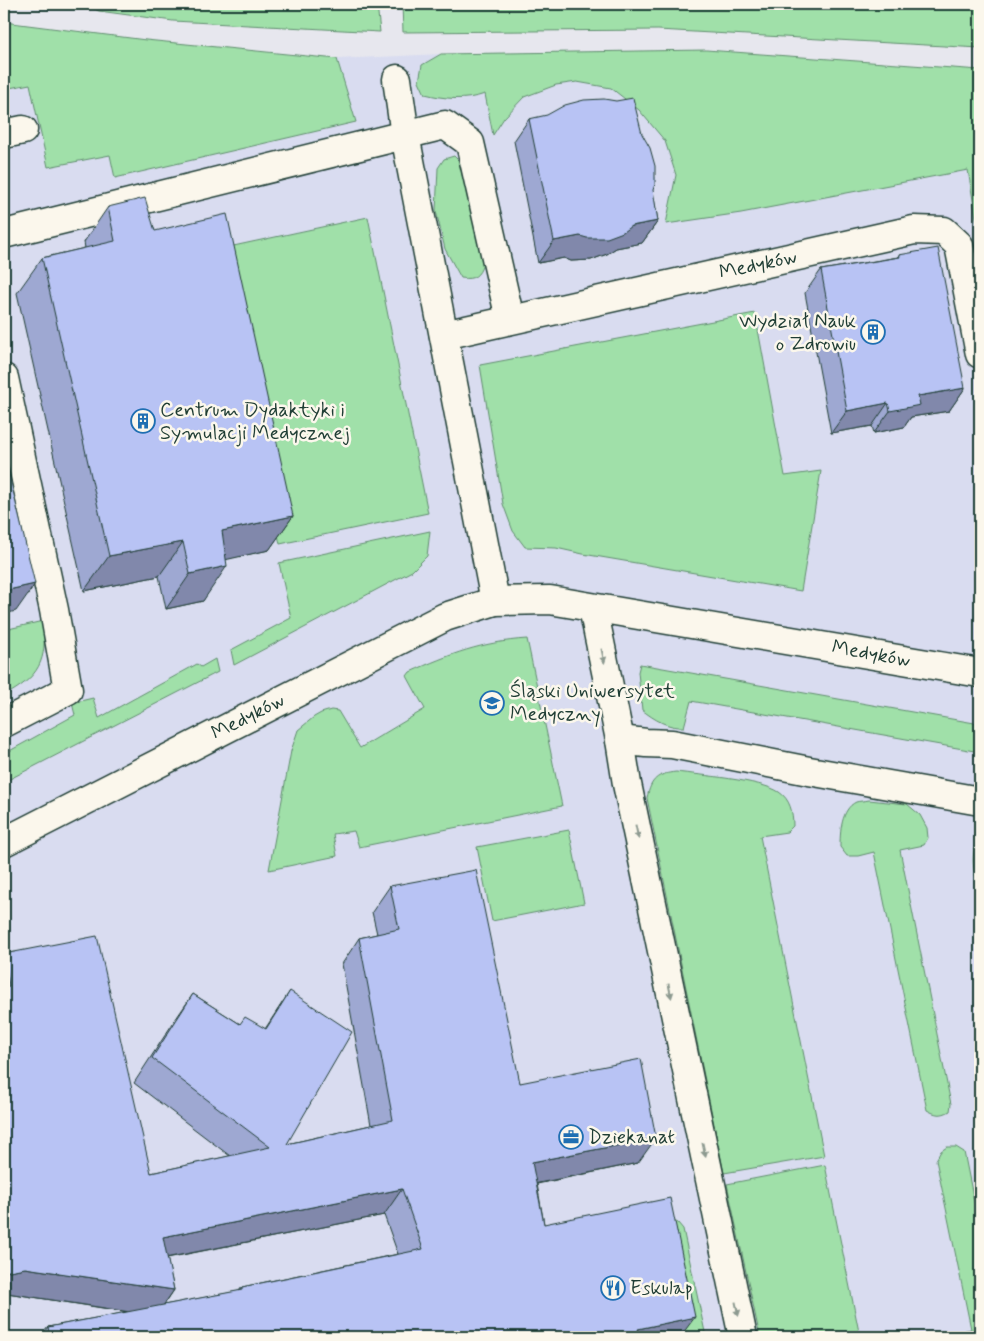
<svg xmlns="http://www.w3.org/2000/svg" width="984" height="1341" font-family="Mynerve,sans-serif">
  <style>
    .built { fill: #d9dcf0 }
    .green { fill: #a0e0a9; stroke: #608e6e }
    .lines { fill: none; stroke-linecap: round; stroke-linejoin: round }
    .minor-casing { stroke: #1f3d34; stroke-width: 31 }
    .minor { stroke: #fbf7ec; stroke-width: 28 }
    .wall { fill: #9ea8d2; stroke: #1f3d34; fill-rule: evenodd }
    .shaded-wall { fill: #8188ab; stroke: #1f3d34 }
    .building { fill: #b8c3f4; stroke: #1f3d34 }
    .oneway { fill: #8d9a90 }
    .labels { text-anchor: middle; dominant-baseline: central; stroke-width: 5; stroke-linejoin: round; paint-order: stroke }
    .street-label { font-size: 20px; fill: #1f3d34; stroke: #fbf7ec }
    .poi-label { font-size: 20px; fill: #1f3d34; stroke: #fbf7ec; text-anchor: start }
  </style>
  <rect width="100%" height="100%" fill="#e7e7ee"/>
  <filter id="ink" filterUnits="userSpaceOnUse"><feTurbulence type="fractalNoise" baseFrequency=".02" numOctaves="2"/><feDisplacementMap in="SourceGraphic" scale="10" xChannelSelector="R" yChannelSelector="G"/><feConvolveMatrix kernelMatrix="1 2 1 2 8 2 1 2 1" color-interpolation-filters="sRGB"/></filter>
  <g filter="url(#ink)">
    <polygon class="built" points="4,22 146,40 337,59 441,54 706,50 980,70 980,1337 4,1337"/>
    <g class="green">
      <polygon points="83,4 377,4 380,32 173,21 99,11"/>
      <polygon points="402,4 980,4 980,48 658,30 403,32"/>
      <polygon points="4,22 146,40 337,59 356,122 115,178 110,155 48,167 30,84 4,89"/>
      <path d="M706 50 980 70V242L968 170 741 213 666 224 676 175 665 141 639 110 611 88 577 82 556 85 524 97 504 118 493 135 485 94C465 101 445 99 425 94L419 81 422 65 441 54Z"/>
      <path d="M454 156 459 161 483 264C479 276 474 280 461 278L445 249 436 211 438 168 444 159Z"/>
      <polygon points="368,217 428,513 280,544 215,250"/>
      <polygon points="755,313 785,476 821,471 801,591 583,554 556,548 525,547 513,531 503,504 480,365"/>
      <polygon points="430,531 427,556 412,571 234,665 231,650 291,618 279,563"/>
      <path d="M43 621C48 661 39 677 4 696V630Z"/>
      <path d="M527 639 562 806 359 847 354 831 333 834 337 856 269 870 291 751 298 730 314 717 321 713 331 710 338 711 360 748 425 709 407 676 410 672C450 654 482 642 527 639Z"/>
      <polygon points="215,659 218,672 4,782 4,754 75,715 72,703 93,698 99,718 197,664 201,667"/>
      <path d="M640 664 980 724V752L691 701 684 727C668 728 655 720 642 710L638 672Z"/>
      <path d="M676 772C699 775 761 780 779 792 790 799 793 812 793 826L787 832 760 836 824 1156 724 1173 647 798C651 779 657 774 676 772Z"/>
      <path d="M869 800 907 804 920 815 927 828 928 838 924 845 900 850 951 1104 950 1111C941 1116 936 1115 927 1110L874 852 858 856H847L840 847C840 833 841 809 856 802 859 801 865 801 869 800Z"/>
      <polygon points="569,830 584,903 492,921 477,847"/>
      <path d="M980 833V887C971 871 971 849 980 833Z"/>
      <polygon points="947,1147 956,1147 964,1152 980,1231 980,1337 948,1337 951,1333 971,1329 936,1160 941,1151"/>
      <polygon points="825,1165 860,1337 760,1337 727,1184"/>
      <polygon points="667,1218 678,1223 683,1229 706,1337 676,1337"/>
    </g>
    <g class="lines">
      <g class="minor-casing">
        <g id="minor">
          <polyline points="397,79 405,135 495,601"/>
          <polyline points="4,134 23,130"/>
          <polyline points="4,234 445,125 470,143 510,319"/>
          <polyline points="444,335 914,230 944,231 959,245 980,354"/>
          <polyline points="4,378 54,610 68,690 4,723"/>
          <polyline points="593,608 620,740 627,784 743,1337"/>
          <polyline points="620,740 646,743 672,744 809,771 980,801"/>
          <polyline points="4,842 445,617 495,601 550,600 980,673"/>
        </g>
      </g>
      <use href="#minor" class="minor"/>
    </g>
    <g class="wall">
      <polygon points="529,119 642,134 658,221 642,243 616,248 607,254 591,260 571,261 564,258 538,263 514,141"/>
      <polygon points="108,207 155,231 293,516 269,550 226,559 203,601 166,609 159,576 84,591 17,293 42,258 85,248 84,242"/>
      <polygon points="899,255 965,388 949,411 911,417 904,427 874,433 872,426 831,433 805,293 821,270 898,257"/>
      <path d="M390 886 520 1083 638 1163 537 1184 544 1224 680 1337H40L48 1327 128 1312 7 1293 4 1294V954L151 1173 230 1156 134 1083 175 1020 193 994 240 1024 265 1029 290 991 287 1144 371 1125 342 964 359 938 377 934 372 912ZM384 1215 398 1254 242 1287 239 1291 164 1305 174 1290 167 1258Z"/>
    </g>
    <g class="shaded-wall">
      <polygon points="658,221 642,243 616,248 607,254 591,260 571,261 564,258 538,263 554,241"/>
      <polygon points="965,388 949,411 911,417 904,427 874,433 890,411 918,396"/>
      <polygon points="888,403 872,426 831,433 847,411"/>
      <polygon points="293,516 269,550 198,566 222,531"/>
      <polygon points="183,542 159,576 84,591 109,556"/>
      <polygon points="227,566 203,601 166,609 190,574"/>
      <polygon points="35,584 16,611 4,614 4,591"/>
      <polygon points="656,1138 638,1163 514,1188 532,1162"/>
      <polygon points="402,1189 384,1215 145,1262 163,1237"/>
      <polygon points="25,1268 174,1290 156,1316 7,1293 4,1294 4,1272"/>
      <polygon points="695,1317 680,1337 632,1337 638,1329"/>
    </g>
    <g class="building">
      <polygon points="633,98 642,134 650,148 655,166 655,184 653,190 658,221 631,226 623,232 607,238 587,238 580,236 554,241 529,119 547,115 565,105 584,100 604,99 616,101"/>
      <polygon points="145,198 155,231 227,214 293,516 222,531 227,566 190,574 183,542 109,556 42,258 115,241 108,207"/>
      <polygon points="938,248 965,388 918,396 920,405 890,411 888,403 847,411 821,270 900,257 899,255"/>
      <polygon points="4,455 7,465 35,584 4,591"/>
      <polygon points="476,870 520,1083 641,1059 656,1138 532,1162 544,1224 670,1198 695,1317 638,1329 641,1337 50,1337 48,1327 242,1290 242,1287 423,1249 402,1189 163,1237 174,1290 25,1268 4,1272 4,1185 8,1184 4,1164 4,987 9,986 4,954 97,936 151,1173 270,1147 152,1058 193,994 240,1024 245,1017 266,1029 290,991 352,1032 287,1144 393,1120 359,938 399,929 390,886"/>
    </g>
    <defs><path id="oneway-solid" d="M-6-.8H1V-3.2L6.5 0L1 3.2V.8H-6Z" transform="scale(1.25)"/></defs>
    <g class="oneway">
      <use href="#oneway-solid" transform="translate(603 656) rotate(78)"/>
      <use href="#oneway-solid" transform="translate(637 832) rotate(78)"/>
      <use href="#oneway-solid" transform="translate(670 991) rotate(78)"/>
      <use href="#oneway-solid" transform="translate(704 1150) rotate(78)"/>
      <use href="#oneway-solid" transform="translate(737 1309) rotate(78)"/>
    </g>
  </g>
  <defs>
    <g id="building-ring" transform="scale(1.25)"><circle r="9.5" fill="#fbf7ec" stroke="#1f6fb2" stroke-width="1.5"/><path d="M-4-6H4V6H1V3H-1V6H-4ZM-2.5-4.3h1.7v1.8h-1.7ZM.8-4.3h1.7v1.8H.8ZM-2.5-1h1.7V.8h-1.7ZM.8-1h1.7V.8H.8Z" fill="#1f6fb2"/></g>
    <g id="university-ring" transform="scale(1.25)"><circle r="9.5" fill="#fbf7ec" stroke="#1f6fb2" stroke-width="1.5"/><path d="M0-5L7-2L0 1L-7-2ZM-4 1L0 2.5L4 1V4Q0 6-4 4Z" fill="#1f6fb2"/></g>
    <g id="office-ring" transform="scale(1.25)"><circle r="9.5" fill="#fbf7ec" stroke="#1f6fb2" stroke-width="1.5"/><path d="M-6-3h4V-5.5h4V-3h4V5H-6ZM-1-4.5V-3h2v-1.5ZM-6 0V1H6V0Z" fill="#1f6fb2"/></g>
    <g id="restaurant-ring" transform="scale(1.25)"><circle r="9.5" fill="#fbf7ec" stroke="#1f6fb2" stroke-width="1.5"/><path d="M-5-6h1v4h1v-4h1v4h1v-4h1v5L-1.5 .5V6h-2V.5L-5-1ZM5-6V6H3V1.5H1.5Q1.5-4 5-6Z" fill="#1f6fb2"/></g>
  </defs>
  <g fill-rule="evenodd">
    <use href="#building-ring" x="873" y="332"/>
    <use href="#building-ring" x="143" y="421"/>
    <use href="#university-ring" x="492" y="703"/>
    <use href="#office-ring" x="571" y="1137"/>
    <use href="#restaurant-ring" x="613" y="1288"/>
  </g>
  <g class="labels">
    <g class="street-label">
      <text transform="translate(758 265) rotate(-12)">Medyków</text>
      <text transform="translate(871 654) rotate(10)">Medyków</text>
      <text transform="translate(248 717) rotate(-27)">Medyków</text>
    </g>
    <g class="poi-label">
      <text x="856" y="321" text-anchor="end">Wydział Nauk<tspan x="856" dy="23">o Zdrowiu</tspan></text>
      <text x="160" y="410">Centrum Dydaktyki i<tspan x="160" dy="23">Symulacji Medycznej</tspan></text>
      <text x="510" y="691">Śląski Uniwersytet<tspan x="510" dy="23">Medyczny</tspan></text>
      <text x="588" y="1137">Dziekanat</text>
      <text x="630" y="1288">Eskulap</text>
    </g>
  </g>
  <rect width="984" height="1341" fill="none" stroke="#fbf7ec" stroke-width="20"/>
  <rect x="10" y="10" width="964" height="1321" fill="none" stroke="#1f3d34" stroke-width="2" filter="url(#ink)"/>
</svg>
